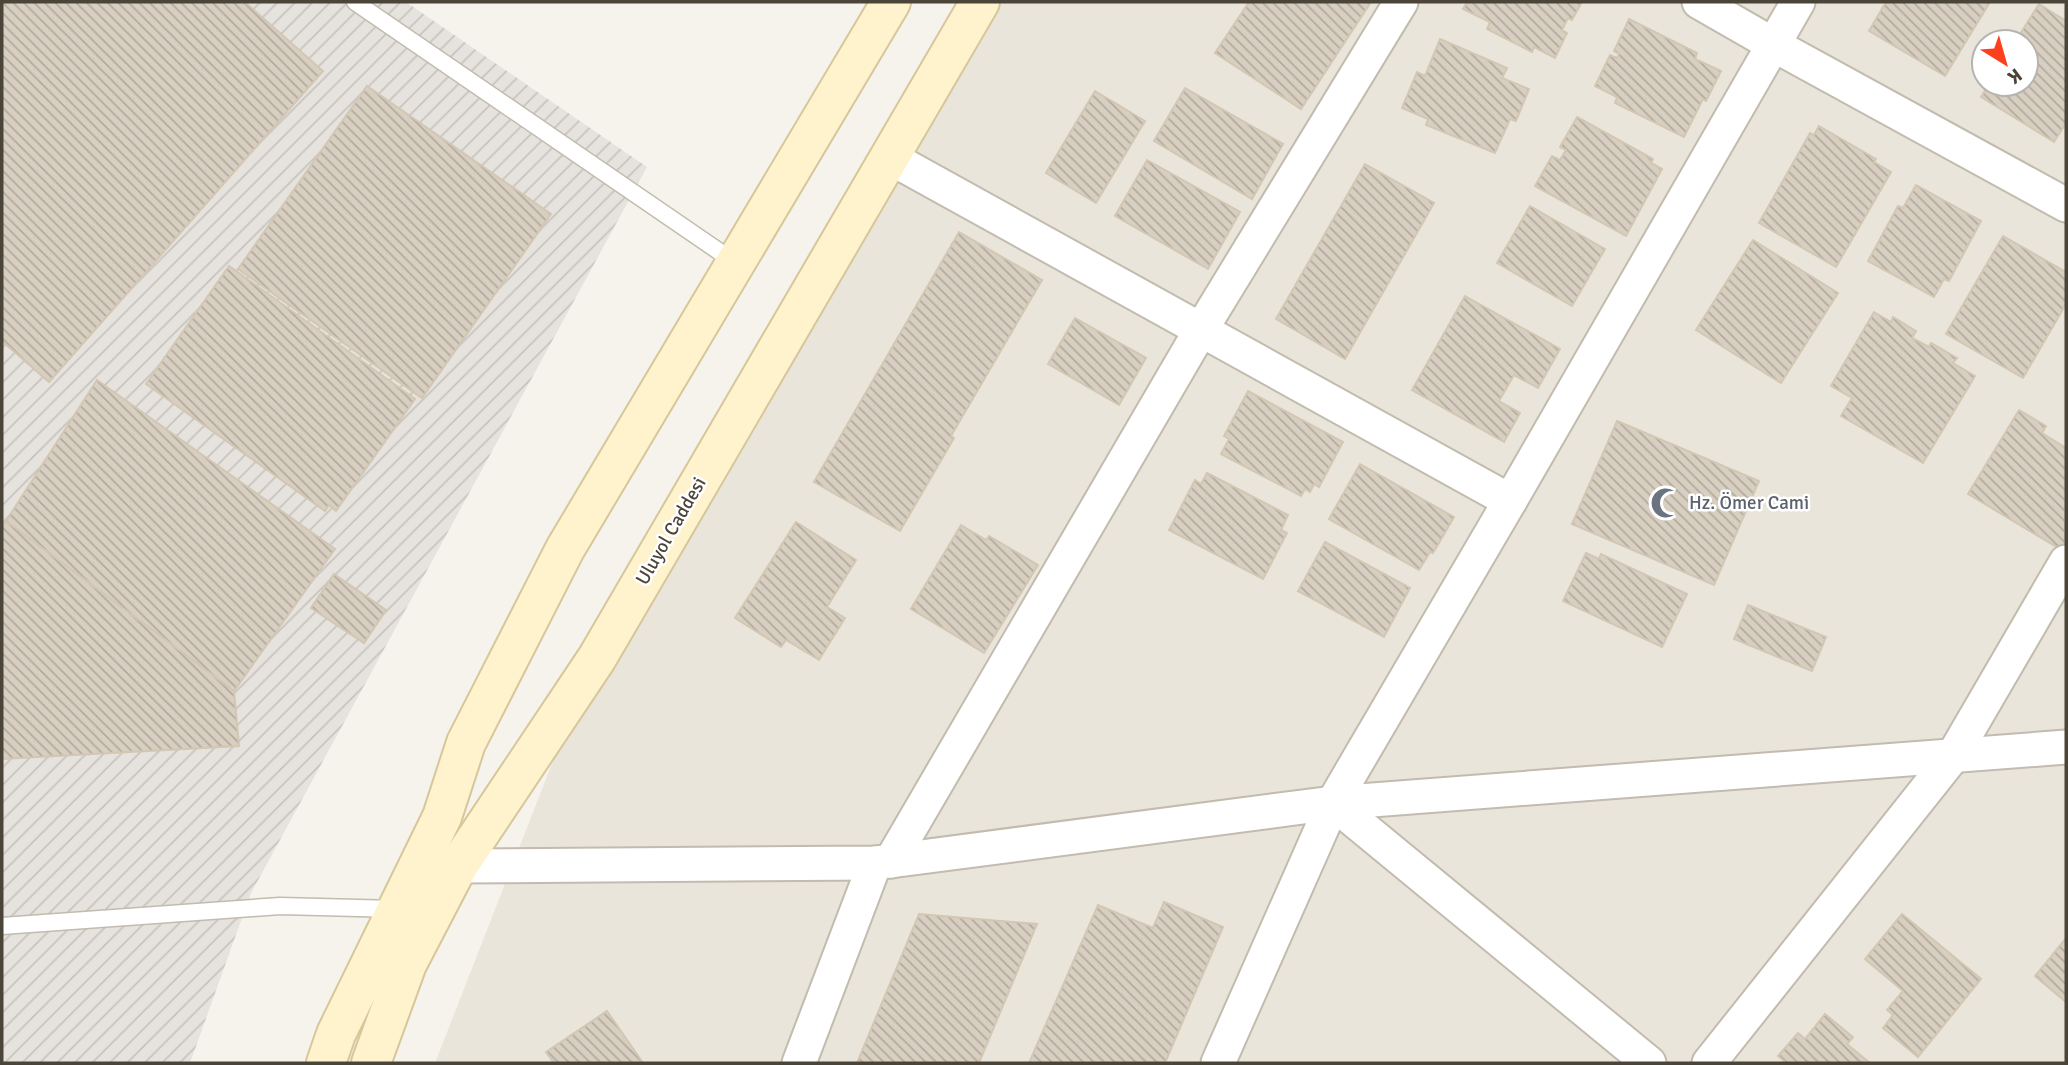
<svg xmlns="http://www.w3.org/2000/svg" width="2068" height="1065" font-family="Signika,sans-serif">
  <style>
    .residential { fill: #eae5da; fill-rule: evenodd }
    .industrial { fill: url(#industrial-furrows) }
    .building { fill: url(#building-back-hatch); stroke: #d3c7b4; stroke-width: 2 }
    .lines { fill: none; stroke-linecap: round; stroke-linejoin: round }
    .lane-casing { stroke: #c2bbae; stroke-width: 19 }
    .street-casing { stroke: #c2bbae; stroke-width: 37 }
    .secondary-casing { stroke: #d6c79b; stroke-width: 42 }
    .lane { stroke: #fff; stroke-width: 16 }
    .street { stroke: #fff; stroke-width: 33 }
    .secondary { stroke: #fff3cd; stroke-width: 38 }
    .labels { text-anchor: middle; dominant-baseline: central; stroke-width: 5; stroke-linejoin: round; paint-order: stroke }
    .worship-label { font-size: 19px; fill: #5b616d; stroke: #fff; text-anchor: start }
    .street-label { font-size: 19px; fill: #4b4439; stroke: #fff }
  </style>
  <defs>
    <pattern id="industrial-furrows" width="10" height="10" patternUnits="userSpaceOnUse" patternTransform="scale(1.75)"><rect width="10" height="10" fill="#e6e2dd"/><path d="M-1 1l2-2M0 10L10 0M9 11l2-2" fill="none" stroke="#c7c3be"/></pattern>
    <pattern id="building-back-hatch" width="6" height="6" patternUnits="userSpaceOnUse" patternTransform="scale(1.75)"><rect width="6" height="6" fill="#d8cfc1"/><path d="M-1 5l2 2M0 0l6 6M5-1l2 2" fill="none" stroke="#b1aa9e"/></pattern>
  </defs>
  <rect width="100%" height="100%" fill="#f6f3ec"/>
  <path class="residential" d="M1002 2H2066V1063H435L587 674ZM1984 42H2026V84H1984Z"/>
  <polygon class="industrial" points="2,2 406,2 647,167 251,893 190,1063 2,1063"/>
  <g class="building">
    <polygon points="2,2 245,2 323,71 49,382 2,341"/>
    <polygon points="1249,2 1371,2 1301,109 1215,53"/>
    <polygon points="1467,2 1582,2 1572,20 1568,18 1562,30 1567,33 1555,58 1534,47 1532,52 1487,29 1490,22 1463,9"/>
    <polygon points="1886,2 1990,2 1945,76 1869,31"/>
    <polygon points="2039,4 2066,21 2066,123 2054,142 1981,97 1989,84 2026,84 2026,42 2015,42"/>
    <polygon points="1629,19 1697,53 1695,59 1721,71 1706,101 1703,99 1684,137 1615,103 1617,97 1595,86 1610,55 1617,58 1619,54 1614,51"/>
    <polygon points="1440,39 1507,68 1502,78 1529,89 1516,121 1510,119 1495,153 1426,125 1428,119 1402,108 1417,72 1425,76"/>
    <polygon points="367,86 551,214 422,398 238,269"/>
    <polygon points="1185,88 1283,144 1252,199 1154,141"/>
    <polygon points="1095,91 1145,121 1096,203 1046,173"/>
    <polygon points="1577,117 1653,159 1651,163 1662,169 1626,236 1535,186 1552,156 1560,160 1566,150 1560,147"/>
    <polygon points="1819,126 1876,159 1874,162 1891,172 1836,267 1759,223 1810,133 1814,135"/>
    <polygon points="1147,160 1240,212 1208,269 1115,216"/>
    <polygon points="1365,164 1434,203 1345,359 1276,319"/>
    <polygon points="1916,185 1981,221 1949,281 1944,279 1934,297 1868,261 1898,206 1903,208"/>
    <polygon points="1530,206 1605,249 1572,306 1497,263"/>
    <polygon points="959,232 1042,280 951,436 954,438 900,531 814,482"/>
    <polygon points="2003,236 2066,272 2066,304 2023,378 1946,334"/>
    <polygon points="1753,240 1838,293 1781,383 1696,330"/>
    <polygon points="229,266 415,399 336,511 329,505 325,511 146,384"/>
    <polygon points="1465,296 1560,349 1538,388 1514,375 1499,401 1520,413 1504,442 1412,390"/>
    <polygon points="1874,312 1891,322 1893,317 1916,331 1912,338 1929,347 1931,343 1957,358 1953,363 1975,376 1923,463 1841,416 1852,398 1831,386"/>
    <polygon points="1075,318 1146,358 1119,405 1048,364"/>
    <polygon points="97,380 335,549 234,691 6,521"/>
    <polygon points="1248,391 1343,442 1319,487 1314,484 1310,492 1305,489 1301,496 1221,454 1229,439 1224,436"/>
    <polygon points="2019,410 2046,426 2042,433 2066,448 2065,552 1968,494"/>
    <polygon points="1617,421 1759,481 1714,585 1572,524"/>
    <polygon points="1360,464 1454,517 1433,553 1430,552 1419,570 1329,519"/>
    <polygon points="1207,473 1288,515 1281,530 1287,533 1263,579 1169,530 1195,480 1201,484"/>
    <polygon points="6,521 234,691 239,746 2,759 2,526"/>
    <polygon points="796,522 856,560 827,607 845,618 819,660 786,640 781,647 735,618"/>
    <polygon points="961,525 986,540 989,536 1038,565 984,653 911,609"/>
    <polygon points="1325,542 1410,588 1384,637 1298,591"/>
    <polygon points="1586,553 1599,559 1601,554 1687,594 1662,647 1563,601"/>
    <polygon points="334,574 386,610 364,643 311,608"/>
    <polygon points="1748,605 1826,637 1812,671 1734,639"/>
    <polygon points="1164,902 1223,927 1165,1063 1029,1063 1098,905 1153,928"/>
    <polygon points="919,914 1037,924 979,1063 857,1063"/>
    <polygon points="1902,914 1981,979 1918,1057 1883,1028 1893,1015 1887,1010 1903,991 1865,959"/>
    <polygon points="2066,938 2066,1002 2035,976"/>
    <polygon points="607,1011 643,1063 554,1063 546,1052"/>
    <polygon points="1825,1014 1853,1037 1847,1044 1870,1063 1783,1063 1784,1061 1778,1056 1798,1033 1805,1039"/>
  </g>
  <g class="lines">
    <g class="lane-casing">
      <g id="lane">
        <polyline points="355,2 736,263"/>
        <polyline points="2,926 280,906 397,909"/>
      </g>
    </g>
    <g class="street-casing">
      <g id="street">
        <polyline points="1699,2 1774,45 2066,205"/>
        <polyline points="889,157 1510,501"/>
        <polyline points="1333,803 1649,1063"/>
        <polyline points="891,861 1202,328 1401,2"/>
        <polyline points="441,878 458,866 875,863 1333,803 2066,747"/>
        <polyline points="799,1063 875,863"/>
        <polyline points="1218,1063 1333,803 1510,501 1798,2"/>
        <polyline points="1709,1063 1953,756 2066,562"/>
      </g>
    </g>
    <g class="secondary-casing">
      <g id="secondary">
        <polyline points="326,1063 336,1034 442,817 466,743 565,549 891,2"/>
        <polyline points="371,1063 407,964 458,866 597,658 980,2"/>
      </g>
    </g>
    <use href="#lane" class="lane"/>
    <use href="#street" class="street"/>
    <use href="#secondary" class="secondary"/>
  </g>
  <defs>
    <g id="mosque-bare" transform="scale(2.415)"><path d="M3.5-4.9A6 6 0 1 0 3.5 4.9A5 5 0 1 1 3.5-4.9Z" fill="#6b7280" stroke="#fff" stroke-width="2.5" paint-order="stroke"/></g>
  </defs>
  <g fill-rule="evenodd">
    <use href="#mosque-bare" x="1666" y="503"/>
  </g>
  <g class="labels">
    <g class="worship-label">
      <text x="1689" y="503">Hz. Ömer Cami</text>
    </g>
    <g class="street-label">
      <text transform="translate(671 531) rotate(-60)">Uluyol Caddesi</text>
    </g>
  </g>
  <rect width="2068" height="1065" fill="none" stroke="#4b4439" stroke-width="7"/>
  <g transform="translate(2005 63) rotate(143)"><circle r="33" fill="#ffffff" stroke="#b7b4b0" stroke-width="2"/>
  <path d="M0-5L12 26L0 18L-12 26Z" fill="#fc3f1d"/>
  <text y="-10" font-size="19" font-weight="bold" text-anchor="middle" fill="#4b4439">K</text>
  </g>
</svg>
